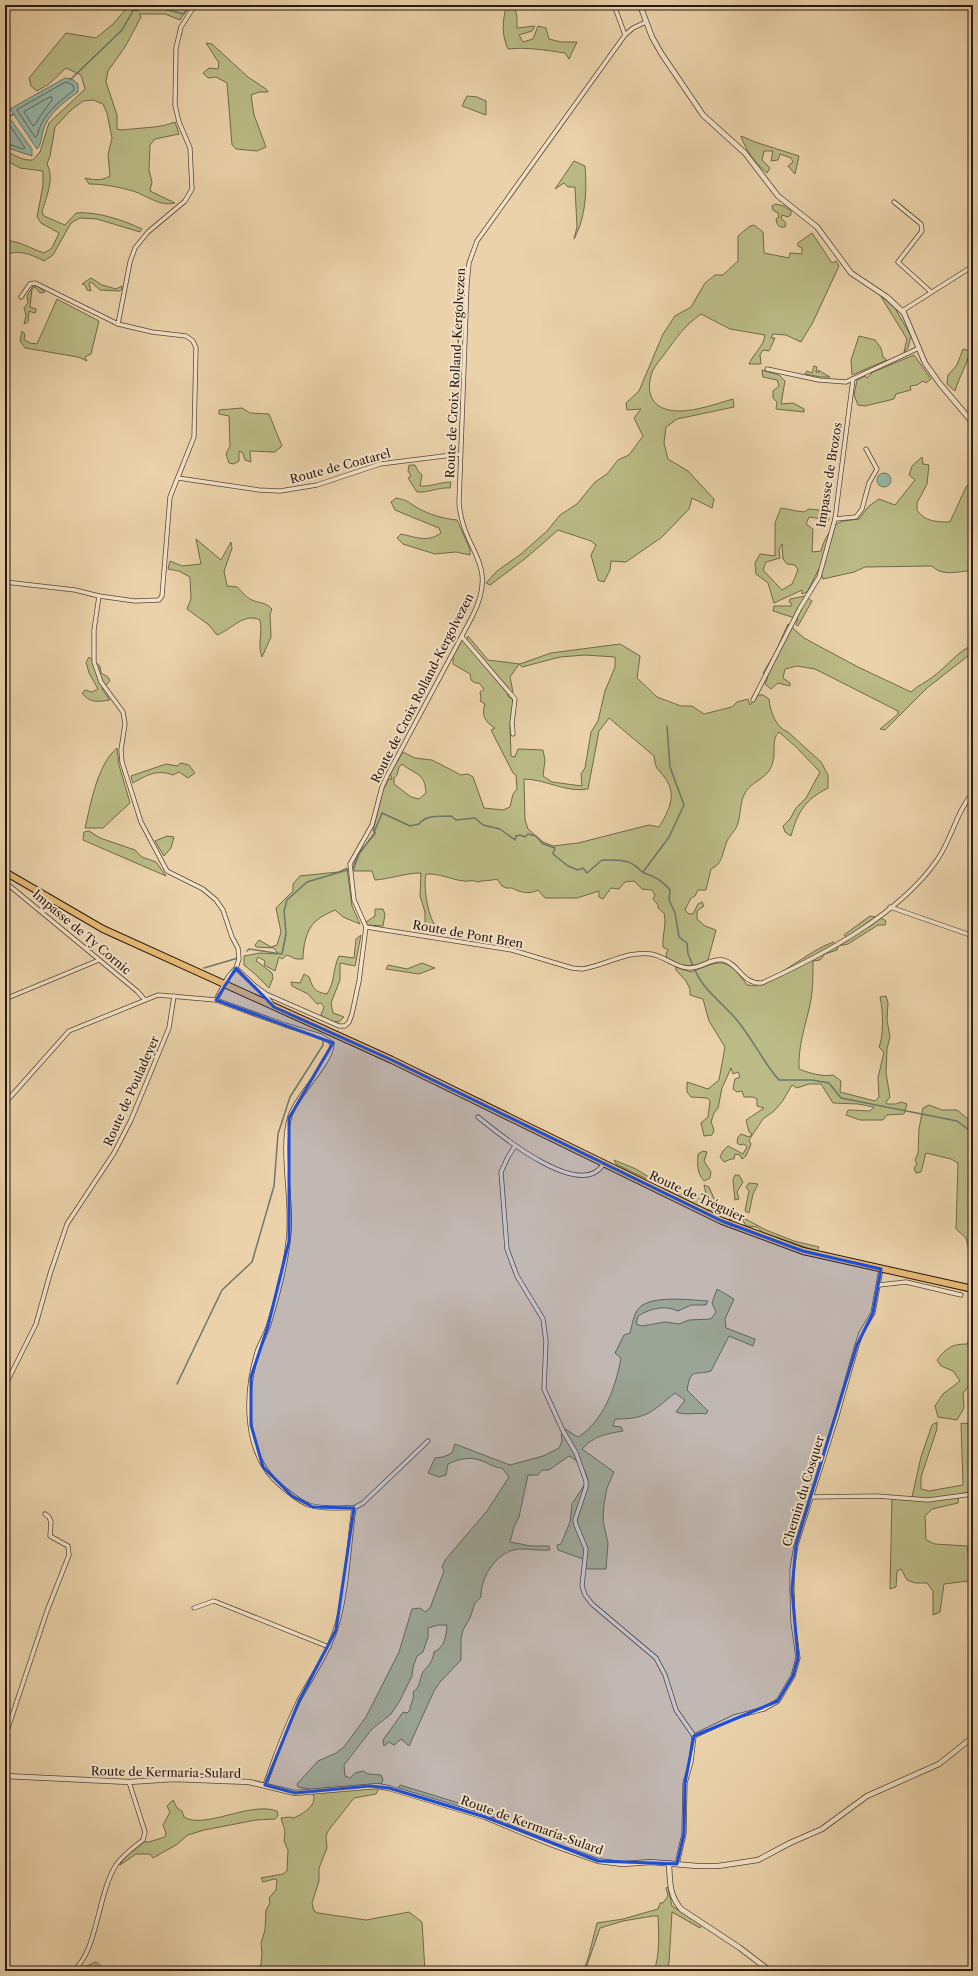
<svg xmlns="http://www.w3.org/2000/svg" width="978" height="1976" font-family="'Libre Caslon Text',serif">
  <style>
    .green { fill: #babb86; stroke: #71694a; fill-rule: evenodd }
    .water { fill: #98b8a9; stroke: #6b786b }
    .lines { fill: none; stroke-linecap: round; stroke-linejoin: round }
    .shore { stroke: #60685c; stroke-width: 1 }
    .stream { stroke: #6b786b; stroke-width: 1.5 }
    .minor-casing { stroke: #594635; stroke-width: 5 }
    .tertiary-casing { stroke: #594635; stroke-width: 6 }
    .primary-casing { stroke: #28170e; stroke-width: 8 }
    .minor { stroke: #f2e2c8; stroke-width: 3.5 }
    .tertiary { stroke: #f2e2c8; stroke-width: 4.5 }
    .primary { stroke: #e6b975; stroke-width: 6 }
    .marked { fill: #1d4ed8; fill-opacity: 0.2; stroke: #1d4ed8; stroke-width: 3; stroke-linejoin: round }
    .labels { text-anchor: middle; dominant-baseline: central; stroke-width: 4; stroke-linejoin: round; paint-order: stroke }
    .street-label { font-size: 12px; fill: #28170e; stroke: #f2e2c8 }
  </style>
  <rect width="100%" height="100%" fill="#ebd2aa"/>
  <filter id="stains"><feTurbulence type="fractalNoise" baseFrequency=".005" numOctaves="4"/><feColorMatrix values="0 0 0 0 .2 0 0 0 0 .09 0 0 0 0 .02 0 0 0 .5 -.17"/></filter>
  <radialGradient id="worn" r=".72"><stop offset=".6" stop-color="#630" stop-opacity="0"/><stop offset="1" stop-color="#630" stop-opacity=".3"/></radialGradient>
  <g class="green">
    <path d="M137 5H189L180 20 165 14H139L141 17 125 47 108 71 106 82 117 115V129C123 131 126 129 133 129 148 127 160 128 175 122L179 134 155 139 150 145 149 170 152 182 150 191 175 203C160 207 148 196 133 191 119 187 104 184 89 184L85 178C94 180 102 181 110 176L108 155 112 138 107 113 103 104 93 100 83 101 70 111 55 127 50 156 47 164C55 179 46 197 42 212L44 216 65 225 76 213C96 211 123 220 142 229L140 232 97 219 80 218 71 223 53 255 44 261C33 255 16 248 5 256V240C22 242 29 248 44 253L52 248 59 233 41 223 37 217 43 185V171L20 168 9 162 5 163V150C14 155 22 161 33 160L40 152 49 123 85 89 81 75 66 68 49 84 37 91 31 86 29 78 66 33 96 38 113 24 126 9 138 11Z"/>
    <path d="M512 5C518 12 517 19 517 28L535 26 532 31 519 35 523 42 533 39 538 26 546 28 549 39 561 42H577L569 59 565 53C545 50 527 47 508 49 501 34 503 21 506 6Z"/>
    <polygon points="206,43 212,44 248,77 266,89 268,92 259,92 251,95 254,115 266,147 257,151 236,149 232,145 227,83 216,77 208,78 203,73 209,68 218,69 219,63"/>
    <polygon points="467,96 477,97 486,101 486,115 462,106"/>
    <path d="M741 136 755 142 799 156 795 174 788 166 793 162 791 158 780 154 778 160 771 161 773 151H764L762 160 770 168 767 173C755 163 746 151 741 136Z"/>
    <path d="M574 161 585 166C587 190 586 217 574 239L577 227 575 187H568L564 183 555 189Z"/>
    <polygon points="775,204 784,206 791,211 791,215 788,217 782,215 781,218 786,223 785,227 780,227 777,224 776,219 779,217 778,213 773,210 772,206"/>
    <path d="M754 225 763 232 764 253 789 258 790 253 802 254V248L798 246V243L812 233 832 263 836 261 839 266 813 322 801 342 786 335 773 334 771 338H775L769 351 763 350 760 355 761 364H749C753 354 764 346 765 335L730 329 701 314C685 325 677 337 666 352 662 358 656 364 653 370 644 393 652 411 679 411 696 411 716 404 733 399L734 407 677 419 666 427 664 443 668 459 688 471 714 499 712 508 692 498 689 509 662 537 626 562 611 561 610 570 604 582 598 580 591 555 596 545 591 541 558 530 526 558 490 585 486 583 497 571 521 554 547 531 560 515 577 504 595 482 607 474 618 460 629 455 643 436 634 418 641 409 627 410 626 403 639 391 663 334 675 316 691 307 705 283 715 275H723L738 261V236L750 226Z"/>
    <polygon points="91,278 102,285 116,289 122,286 122,289 120,291 100,290 91,282 89,283 91,291 87,290 85,285 82,284"/>
    <polygon points="33,286 37,286 45,292 40,293 35,287 32,289 30,307 36,309 36,312 34,313 29,311 28,322 24,324 26,315 24,308 28,303 27,296"/>
    <polygon points="880,295 895,308 911,336 908,348 904,352 907,339"/>
    <polygon points="57,299 99,321 91,354 85,357 87,361 78,357 25,348 20,341 22,331 25,334 24,340 30,343 37,344"/>
    <polygon points="859,336 875,340 881,348 883,357 887,360 852,375 851,360"/>
    <path d="M963 349 970 351C967 365 959 377 955 391L947 384 948 375 957 365Z"/>
    <polygon points="914,355 931,379 926,383 923,381 917,385 910,386 911,390 896,394 894,399 865,406 858,405 854,395 857,380 865,376 867,378 873,372"/>
    <polygon points="814,366 817,367 816,372 819,372 818,370 830,377 821,377 805,374 807,371 812,373"/>
    <polygon points="762,370 779,375 785,381 781,404 793,403 804,409 804,412 776,409 777,402 773,398 773,391 779,386 777,380 763,377"/>
    <polygon points="242,408 250,413 269,414 282,446 275,452 250,451 251,462 245,460 243,453 239,451 239,461 234,464 229,463 226,454 230,446 229,416 219,414 219,410"/>
    <path d="M922 457 923 464 929 465 927 484 917 503V510C925 522 937 522 950 522L966 487 968 485 973 490V561L968 571C955 572 942 576 932 566L865 567 854 572 823 579 819 569 807 592 802 594V590L774 603 768 583 756 574 755 563 760 554 775 556V523L781 508 797 511 804 512 809 509 819 510 828 513 829 520 809 517 806 524 813 529 812 552 821 551C823 541 832 524 843 521 848 520 854 520 859 519L869 506 879 499 895 505 915 480 909 475 912 466ZM782 544 783 559 787 564 795 565 798 570 792 584 782 590 763 570 766 562 780 558 779 550Z"/>
    <path d="M409 465H415L418 471 422 475 420 486C431 487 440 482 451 482L450 488C438 487 429 493 417 492L408 478 411 476 408 471Z"/>
    <path d="M396 498C407 500 407 501 416 507 427 514 444 519 457 520L470 549V555L456 552 435 554 403 544 397 538 401 534C416 537 427 543 441 533L439 528 395 510 391 502Z"/>
    <path d="M196 539 221 560 231 542 232 548 224 571 227 586 237 587C242 591 245 597 252 600 260 604 264 601 272 609L270 614 271 637 262 657C257 645 263 633 260 620 244 612 231 630 217 635L209 625 187 609 191 599 190 577 179 571 168 569 170 561 182 566 201 564Z"/>
    <polygon points="805,596 812,601 798,626 796,625 798,619 773,611 774,606 791,606 792,604 789,602 790,599"/>
    <path d="M788 624 804 638 858 667 911 692C918 685 927 682 934 676 947 666 958 651 973 645V652L927 688 885 730 880 729 898 714V711L815 669 797 666 785 669 783 678 790 683V686L778 683 771 689 765 684 768 677 763 673 775 653Z"/>
    <path d="M468 636 488 660 520 664 551 653 620 644 640 656 637 678 657 697 681 706H692L704 714 732 707 737 702 748 699 750 705 758 695H763L769 699C770 711 776 728 788 732L821 762 828 775V788C805 800 798 811 791 836L785 832 783 826 790 819 796 808 806 798 820 772 795 746 779 732C771 738 776 752 773 761 769 780 753 779 745 793 740 802 741 812 738 823 737 829 730 835 727 841 724 848 723 858 718 864 717 866 713 868 711 869L706 890H698L695 896 691 898 685 910 689 914H693L698 904 702 902 704 906 697 911V919L705 926 716 930 708 960C694 968 680 967 667 958L666 954 668 950 663 947C662 934 667 926 664 913L658 908V905L653 899 655 895 652 890 642 889 634 881 625 882 619 889 611 888 603 899 599 897V891L577 898H545L538 890C529 895 519 892 512 888H506L502 886 497 879C491 881 484 880 477 882 472 879 469 882 464 881 452 880 439 873 426 874 423 887 428 920 438 929V934L432 933 430 927 425 923V912L420 896 421 873C405 873 390 879 375 880L372 871H354C352 854 367 845 376 833L373 831 383 790 389 779H392L390 774 403 752 415 758 432 760 461 775 468 774 473 777 484 808 503 810 510 807 513 794 517 789 516 775 513 773 491 730 495 728C485 722 481 715 485 704L480 701 481 699 480 692 484 689 479 683H475L471 680 470 674 453 664V656L462 640 466 643ZM585 655 615 657V667L605 691 598 721 591 732 585 768 581 774 582 786 552 782 543 776 545 760 543 750 518 749 515 757 511 756 510 726 513 704V700L507 695 513 692 510 677 519 664 522 667 560 657ZM609 718 654 756C656 771 657 767 665 778 678 795 668 812 659 827L649 825 578 843 553 846 543 842 528 829 525 820 524 779C545 779 566 793 588 789L599 731ZM402 764C415 775 425 772 426 793L419 799 411 797 394 784V778L397 775 399 767Z"/>
    <path d="M89 657 100 666 101 673 108 677 110 681 102 689 110 700C98 702 89 703 82 693L85 690 92 692 98 689 89 673 86 662Z"/>
    <path d="M117 748 119 765 130 803 103 828H85C91 803 97 765 117 748Z"/>
    <path d="M181 763 189 765 195 773 188 778 179 772 173 775C157 769 147 775 133 783L131 776 166 764 177 766Z"/>
    <polygon points="89,831 100,838 135,850 142,857 156,862 166,876 83,840 84,832"/>
    <polygon points="167,836 174,837 171,848 164,856 155,841"/>
    <path d="M347 868 352 906 360 924 343 917 335 910C329 913 321 916 316 921 306 929 303 947 303 959H296L287 955 282 959 279 957 275 971 264 965 265 961 258 957 256 961 258 962 272 973 273 978 269 988 255 974 244 965V956L260 953 278 954 274 948 256 947 255 945 259 940 271 947 277 945 281 932 276 908 293 891V884L300 876 338 872Z"/>
    <polygon points="375,909 383,909 385,914 383,926 368,925 366,922 375,916"/>
    <path d="M870 916 881 918 886 921 885 925H878L848 944 838 946 837 950 825 954 820 960 813 961C813 976 813 991 810 1005 805 1027 798 1046 799 1069 809 1073 822 1077 833 1075L841 1081 840 1092 875 1101 879 1097 878 1078 884 1052 879 1047C884 1035 883 1010 880 997L886 996 888 1003 887 1020 890 1037 887 1049 886 1073 890 1097 886 1102 887 1104H896L901 1102 907 1104 904 1114 887 1115 883 1120H860L846 1115 848 1110 870 1111 874 1107 858 1104 833 1103 821 1084H809L797 1088 792 1085 782 1102 774 1111 763 1119 749 1140 751 1144 746 1156 742 1159 740 1155 735 1154 734 1159H731L724 1162 720 1157 723 1151 728 1146 743 1154 747 1147 744 1144 740 1145 737 1143 738 1137 741 1134 749 1137 752 1134 749 1132 746 1120 764 1108 757 1106V1099L753 1097H744L742 1091 737 1092 733 1089 735 1079 740 1077 738 1072 733 1074 731 1068 722 1088 718 1108 714 1113 711 1122 714 1130 712 1135 704 1136 701 1123 708 1117 710 1101 707 1098 691 1097 687 1092V1082L708 1089 719 1080 725 1047 709 1021 703 999 690 995V989L686 981 676 970V967L691 972C721 960 727 956 747 985L757 986 760 982C785 974 807 952 833 942L838 946 849 940 844 935Z"/>
    <path d="M361 935 355 966 340 963V980L331 1003 333 1013 344 1017 339 1022 329 1021 321 1015 324 1007 321 1003 317 1004 308 994 292 986 291 982 300 983 304 974 309 977C313 988 314 992 327 994 335 982 333 968 339 956L354 958 356 939Z"/>
    <polygon points="422,963 435,968 419,974 386,969 388,965 407,969"/>
    <polygon points="929,1105 942,1110 957,1110 973,1123 973,1250 969,1250 966,1238 956,1229 958,1163 951,1159 926,1153 921,1172 916,1173 914,1168 917,1164 915,1160 918,1153 919,1129 923,1108"/>
    <path d="M703 1151 707 1152 704 1161 711 1172 710 1178 704 1181C697 1173 697 1164 698 1154Z"/>
    <polygon points="614,1160 636,1169 652,1179 651,1181 616,1164"/>
    <polygon points="735,1175 739,1175 743,1182 737,1192 739,1199 735,1200 733,1180"/>
    <polygon points="665,1182 694,1195 706,1194 704,1185 709,1187 716,1203 766,1230 794,1241 819,1247 817,1251 764,1233 757,1227 746,1226 742,1219 736,1217 730,1220 726,1212 719,1207 716,1209 716,1212 705,1209 663,1188"/>
    <polygon points="749,1183 758,1184 753,1194 749,1213 745,1211 749,1191 746,1187"/>
    <path d="M717 1289 734 1299 725 1319 726 1328 755 1339 753 1346 729 1336 711 1371C694 1376 691 1367 687 1390L708 1411 706 1414C696 1412 686 1416 676 1412L685 1400 675 1393C651 1412 648 1419 615 1419L613 1426 621 1427 623 1431C605 1434 594 1436 582 1449L614 1472 607 1488 604 1504 603 1521 608 1543 606 1569H588L583 1566V1559L558 1550 557 1545 561 1544 570 1522 572 1504 588 1479C584 1468 580 1462 569 1456L549 1470H542L538 1475H528L519 1517 514 1527 510 1542 531 1546H549L550 1550C540 1551 532 1549 522 1549 499 1548 480 1576 481 1597L475 1603 470 1618 463 1630 461 1639V1660L440 1682 434 1691 409 1746 401 1739 394 1745 389 1742 384 1746 383 1740 403 1712 407 1713 410 1710C410 1703 415 1699 413 1692 421 1687 419 1679 423 1672 428 1666 433 1661 434 1652 445 1647 446 1636 447 1625H438L428 1628V1637L423 1652 417 1656 413 1667 412 1676 399 1702 391 1714 372 1729 344 1765 345 1776 350 1778 355 1773 363 1771 368 1774 381 1775 383 1780 376 1794 354 1798 328 1831 326 1836 327 1848 319 1868V1881L312 1903 314 1911 318 1913 366 1920 409 1912 422 1922 425 1971H258L261 1964 262 1954 261 1943 265 1930 266 1910 270 1903 269 1898 276 1890 277 1880 274 1879 263 1882 261 1878 283 1874 287 1871 288 1850 284 1841 285 1831 281 1818 290 1817 293 1818C300 1816 314 1807 314 1799 314 1796 312 1792 311 1789L298 1787 297 1784 318 1761 336 1753 344 1747 366 1717 399 1652 412 1609 420 1608 425 1612 430 1608 444 1571 442 1567 446 1559 487 1511 509 1477 502 1468C495 1468 491 1465 485 1462 471 1456 461 1458 448 1464L446 1475 439 1477 428 1473 435 1458 443 1457 452 1453 455 1444 510 1465 543 1456 559 1448 562 1441 561 1435 565 1429 578 1437C604 1421 616 1386 621 1358L615 1353 624 1335 630 1333C632 1325 634 1312 640 1307 653 1295 692 1300 708 1301L706 1305H691L678 1311C665 1305 651 1308 638 1316L636 1324 642 1326 665 1322 679 1324 689 1320 711 1319 716 1312 712 1303Z"/>
    <path d="M973 1330V1381L963 1393 964 1408 957 1420 938 1417 935 1406 943 1394 960 1381 953 1371 941 1366 937 1360C946 1348 952 1344 967 1344Z"/>
    <polygon points="937,1422 937,1429 921,1477 921,1489 929,1491 963,1485 961,1423 973,1424 973,1491 959,1494 958,1503 932,1509 925,1516 926,1540 935,1544 967,1546 973,1581 973,1604 968,1581 944,1584 940,1612 933,1615 933,1591 927,1583 915,1583 907,1580 901,1569 897,1571 896,1587 890,1589 892,1496 912,1497 921,1457 932,1425"/>
    <polygon points="400,1785 501,1816 501,1820 398,1788"/>
    <path d="M173 1800 177 1808 182 1811 184 1817C204 1830 250 1801 277 1811L278 1816 275 1819 256 1820 204 1830 188 1835 176 1845 153 1858 150 1854H136L120 1865 124 1857 143 1842H149L165 1837 166 1833 163 1825 170 1812 167 1806Z"/>
    <path d="M668 1887 672 1906 702 1925 700 1928 672 1912 669 1963 666 1971H654C660 1954 659 1934 658 1916H653L623 1921 600 1928 585 1971H583L588 1959 597 1923 623 1919 658 1909 660 1903H663L668 1896 666 1888Z"/>
    <polygon points="96,1962 101,1966 102,1971 77,1970"/>
  </g>
  <g class="water">
    <path d="M65 78 72 79 78 84V92C63 103 48 113 43 131 41 137 42 144 37 149L10 109Z"/>
    <polygon points="6,113 32,149 32,156 5,147 5,114"/>
    <circle cx="884" cy="480" r="7"/>
  </g>
  <g class="lines">
    <g class="shore">
      <path d="M66 82 73 85 74 90C58 103 42 114 37 136L35 137 17 110Z"/>
      <polygon points="50,97 52,97 52,100 39,118 35,125 33,126 24,112"/>
      <polyline points="5,118 25,148 23,149 5,143"/>
    </g>
    <g class="stream">
      <polyline points="136,6 160,8 184,14 190,5"/>
      <polyline points="70,80 122,30 134,9"/>
      <polyline points="5,119 14,114"/>
      <polyline points="643,872 669,837 684,805 670,767 667,726"/>
      <path d="M247 951 249 949 282 954 286 934 284 911 287 900 307 882 354 868 359 854 373 835 382 813 410 826 419 824C427 814 440 817 451 816L456 820 475 818 483 825 500 829 515 840 516 836 520 835 525 837 528 834 536 836 543 844 555 848 553 854 568 866 578 870 583 868 587 873 602 860C612 860 626 859 634 865 638 867 640 871 644 873 654 876 663 881 670 890L669 900 675 913 679 937 687 943 688 954 693 966"/>
      <polyline points="204,968 238,958"/>
      <path d="M695 970C704 992 726 1005 740 1024 754 1042 764 1063 779 1080H812L829 1083 841 1098 957 1121 973 1133"/>
      <polyline points="177,1384 222,1290 252,1262 274,1186 278,1134 290,1097 323,1045 323,1041"/>
    </g>
    <g class="minor-casing">
      <g id="minor">
        <polyline points="614,5 625,35"/>
        <polyline points="894,202 921,224 922,231 898,262 931,292"/>
        <polyline points="21,297 30,284 35,283 118,324"/>
        <polyline points="902,311 973,266"/>
        <polyline points="767,369 819,380 846,382 919,348"/>
        <polyline points="178,478 259,490 280,491 317,485 380,464 460,454"/>
        <polyline points="835,519 856,517 862,509 869,483 877,469 866,449"/>
        <polyline points="5,582 75,590 99,596"/>
        <polyline points="462,637 515,699 512,723 513,734"/>
        <polyline points="753,700 800,608 819,577 835,519 853,379"/>
        <polyline points="5,882 137,991 145,1000"/>
        <polyline points="890,907 973,936"/>
        <path d="M366 927 512 950 572 968 582 969C604 966 628 950 651 954 664 956 675 967 688 968 701 969 710 958 723 960 740 964 741 984 762 983 821 956 899 915 937 860 952 839 956 812 973 793"/>
        <path d="M236 968 255 986 266 994 339 1026H345L349 1022 352 1014 359 981 366 927 354 900 350 864 372 825 382 787 387 776 472 617C500 562 463 553 459 503L467 284 469 263 477 241 625 35 633 28 646 22"/>
        <polyline points="264,993 272,1004"/>
        <polyline points="5,999 99,960"/>
        <path d="M216 1000 285 1025 321 1036 332 1043C333 1062 297 1094 290 1116 279 1150 294 1203 288 1242 285 1269 277 1298 269 1324 266 1334 260 1343 257 1352 244 1396 243 1456 282 1487 290 1493 299 1502 309 1505 322 1510 340 1507 354 1508 348 1548 348 1592 335 1631 327 1656 311 1677 299 1700 286 1727 275 1756 265 1785"/>
        <polyline points="5,1103 69,1031 158,995 216,1000 228,977 236,968 239,959 238,948 232,937 223,910 216,900 203,889 167,871 141,822 122,762 121,750 125,724 123,712 101,682 94,662 94,630 99,596 135,601 159,600 162,596 170,497 194,437 196,348 193,341 186,336 152,332 118,324 130,262 135,248 148,232 185,201 192,189 190,148 179,122 175,105 176,48 181,27 195,5"/>
        <path d="M478 1117C499 1134 582 1203 604 1163"/>
        <polyline points="515,1146 508,1157 501,1172 507,1249 517,1276 543,1319 546,1341 544,1389 563,1431 576,1453 586,1481 586,1487 575,1520 576,1525 586,1549 582,1586 585,1595 592,1604 656,1658 665,1675 676,1710 694,1736 691,1762 685,1783 684,1834 677,1864"/>
        <polyline points="879,1285 906,1282 961,1295"/>
        <polyline points="5,1386 36,1324 50,1274 67,1224 114,1153 131,1120 169,1028 174,996"/>
        <polyline points="812,1497 877,1496 928,1500 973,1494"/>
        <polyline points="354,1508 363,1503 428,1441"/>
        <polyline points="194,1608 214,1601 329,1647"/>
        <polyline points="694,1736 734,1717 764,1709 778,1701 793,1676 798,1658 793,1622 792,1590 792,1570 796,1545 836,1419 857,1345 861,1333 873,1313 881,1269"/>
        <polyline points="5,1737 47,1611 69,1555 68,1546 50,1536 51,1522 49,1517 45,1514"/>
        <path d="M73 1971C98 1951 97 1895 116 1865 123 1855 133 1848 143 1840L145 1832 129 1782"/>
      </g>
    </g>
    <g class="tertiary-casing">
      <g id="tertiary">
        <polyline points="640,5 652,37 661,53 703,115 745,153 778,196 817,227 851,273 887,297 904,313 925,363 940,384 973,423"/>
        <polyline points="5,1776 129,1782 174,1779 249,1782 295,1793 377,1786 389,1788 485,1817 553,1845 598,1861 623,1864 651,1862 697,1866 718,1866 758,1860 790,1843 822,1829 867,1796 939,1764 973,1737"/>
        <path d="M669 1863C670 1881 669 1895 681 1909L740 1948 770 1971"/>
      </g>
    </g>
    <g class="primary-casing">
      <polyline id="primary" points="5,872 103,929 392,1060 722,1221 803,1251 973,1289"/>
    </g>
    <use href="#minor" class="minor"/>
    <use href="#tertiary" class="tertiary"/>
    <use href="#primary" class="primary"/>
  </g>
  <path class="marked" d="M236 968 274 1007 392 1060 722 1221 803 1251 881 1269 873 1313 857 1345 796 1545 792 1590 798 1658 793 1676 778 1701 694 1736 685 1783 684 1834 677 1864 598 1861 485 1817 389 1788 370 1786 295 1793 265 1785 299 1701 336 1630 354 1508 313 1507 292 1496 263 1467 251 1425V1377L268 1326 289 1241V1118L333 1043 216 1000Z"/>
  <g class="labels">
    <g class="street-label">
      <text transform="translate(455 373) rotate(-87)">Route de Croix Rolland-Kergolvezen</text>
      <text transform="translate(340 466) rotate(-15)">Route de Coatarel</text>
      <text transform="translate(829 475) rotate(-81)">Impasse de Brozos</text>
      <text transform="translate(422 688) rotate(-63)">Route de Croix Rolland-Kergolvezen</text>
      <text transform="translate(82 932) rotate(40)">Impasse de Ty Cornic</text>
      <text transform="translate(468 934) rotate(10)">Route de Pont Bren</text>
      <text transform="translate(131 1091) rotate(-66)">Route de Pouladeyer</text>
      <text transform="translate(697 1196) rotate(25)">Route de Tréguier</text>
      <text transform="translate(803 1491) rotate(-73)">Chemin du Cosquer</text>
      <text transform="translate(166 1772) rotate(1)">Route de Kermaria-Sulard</text>
      <text transform="translate(532 1825) rotate(20)">Route de Kermaria-Sulard</text>
    </g>
  </g>
  <rect width="978" height="1976" fill="none" stroke="#ebd2aa" stroke-width="20"/>
  <rect x="6" y="6" width="966" height="1964" fill="none" stroke="#28170e" stroke-width="2"/>
  <rect x="10" y="10" width="958" height="1956" fill="none" stroke="#28170e"/>
  <rect width="100%" height="100%" filter="url(#stains)"/>
  <rect width="100%" height="100%" fill="url(#worn)"/>
</svg>
